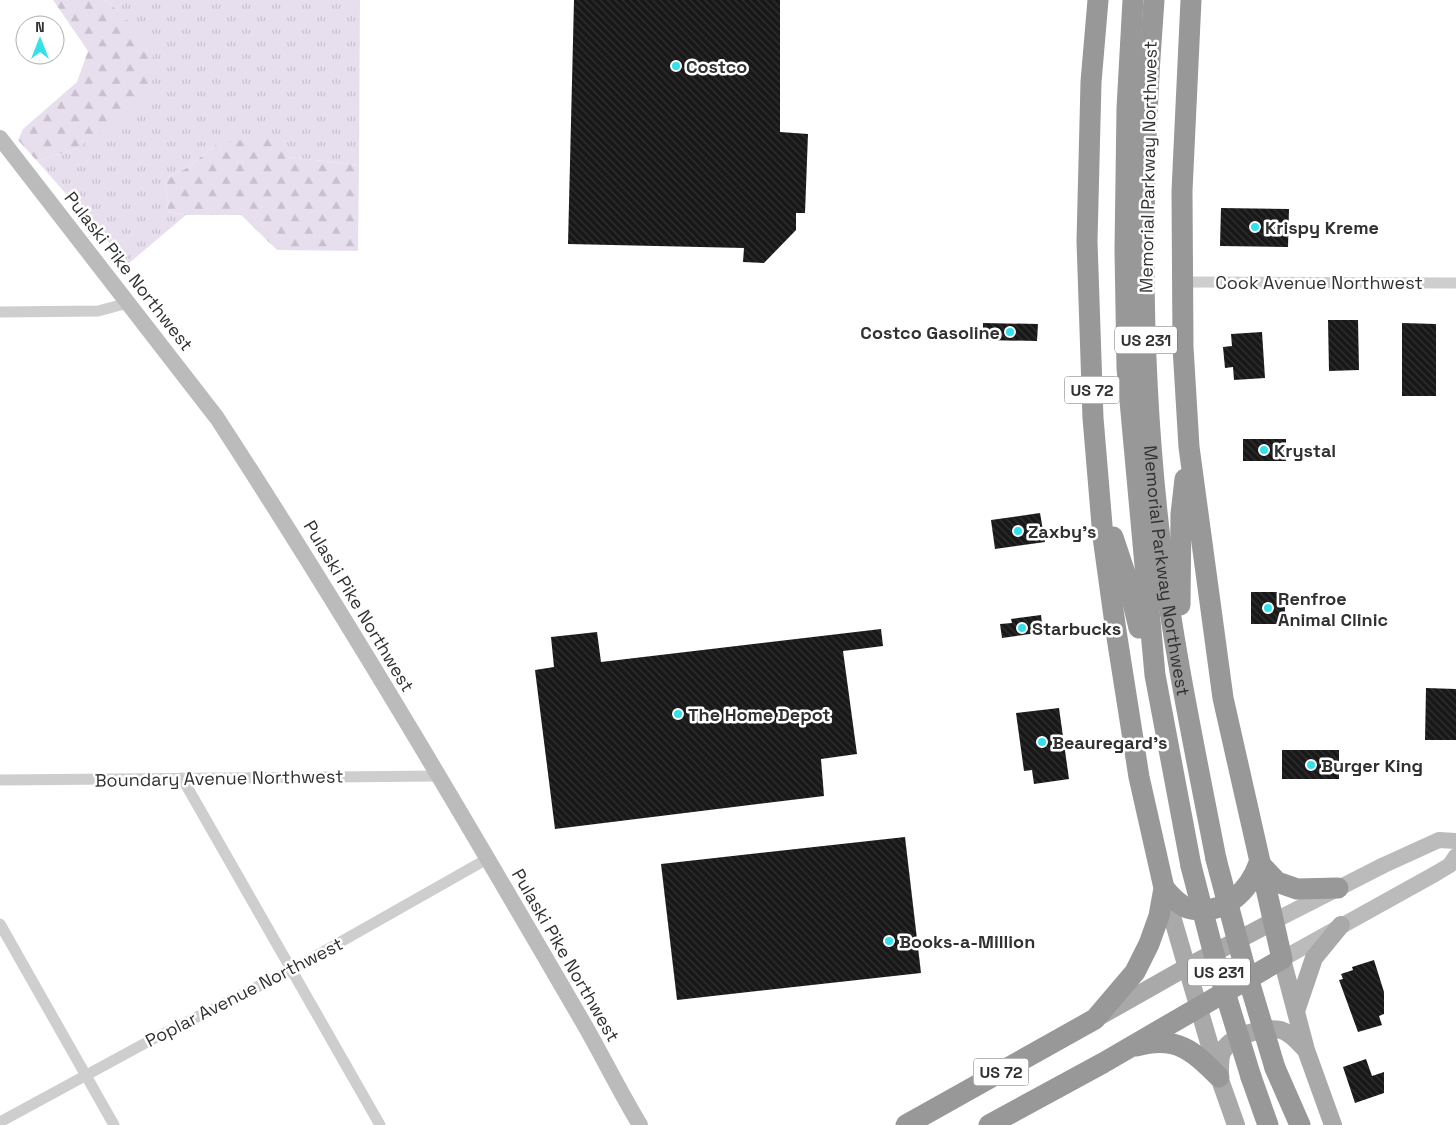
<svg xmlns="http://www.w3.org/2000/svg" width="1456" height="1125" font-family="'Space Grotesk',sans-serif">
  <style>
    .grass { fill: url(#grass-tufts) }
    .forest { fill: url(#forest-firs) }
    .building { fill: url(#building-back-hatch) }
    .lines { fill: none; stroke-linecap: round; stroke-linejoin: round }
    .street { stroke: #cecece; stroke-width: 11 }
    .secondary { stroke: #bbb; stroke-width: 16 }
    .primary { stroke: #a9a9a9; stroke-width: 18 }
    .highway { stroke: #989898; stroke-width: 21 }
    .highway-bridge { stroke: #989898; stroke-width: 21 }
    .poi-dot { fill: #32e1e9; stroke: #fff; stroke-width: 2 }
    .labels { text-anchor: middle; dominant-baseline: central; stroke-width: 5; stroke-linejoin: round; paint-order: stroke }
    .shield { fill: #fff; stroke: #6f6f6f; stroke-width: 1 }
    .shield-label { font-size: 16px; font-weight: bold; fill: #313131 }
    .poi-label { font-size: 18px; font-weight: bold; fill: #313131; stroke: #fff; text-anchor: start }
    .street-label { font-size: 18px; fill: #313131; stroke: #fff }
  </style>
  <defs>
    <pattern id="grass-tufts" width="24" height="20" patternUnits="userSpaceOnUse" patternTransform="scale(1.25)"><rect width="24" height="20" fill="#e8dfee"/><path d="M3 7l-1-3M5 7V3M7 7l1-3M15 17l-1-3M17 17v-4M19 17l1-3" fill="none" stroke="#c7c0cd"/></pattern>
    <pattern id="forest-firs" width="22" height="20" patternUnits="userSpaceOnUse" patternTransform="scale(1.25)"><rect width="22" height="20" fill="#e8dfee"/><path d="M5 1l3.5 6h-7zM16 11l3.5 6h-7z" fill="#c7c0cd"/></pattern>
    <pattern id="building-back-hatch" width="6" height="6" patternUnits="userSpaceOnUse" patternTransform="scale(1.25)"><rect width="6" height="6" fill="#181818"/><path d="M-1 5l2 2M0 0l6 6M5-1l2 2" fill="none" stroke="#313131"/></pattern>
  </defs>
  <rect width="100%" height="100%" fill="#fff"/>
  <polygon class="grass" points="105,0 360,0 359,165 288,157 217,144 187,168 165,179 168,211 186,215 128,264 37,161 78,148 121,13"/>
  <g class="forest">
    <polygon points="53,0 105,0 121,13 153,50 152,89 125,115 78,148 37,161 18,140 23,129 77,82 88,51"/>
    <polygon points="270,136 288,157 359,165 358,251 277,250 241,215 186,215 168,211 165,179 187,168 217,144"/>
  </g>
  <g class="building">
    <polygon points="574,0 780,0 780,132 808,134 805,213 796,213 796,230 764,263 743,262 744,248 568,244"/>
    <polygon points="1221,208 1289,209 1288,247 1220,246"/>
    <polygon points="1328,320 1358,320 1359,370 1329,371"/>
    <polygon points="983,323 1038,324 1037,341 983,340"/>
    <polygon points="1402,323 1436,324 1436,396 1402,396"/>
    <polygon points="1262,332 1265,378 1234,380 1233,367 1225,368 1223,347 1232,346 1231,334"/>
    <rect x="1243" y="439" width="43" height="22"/>
    <polygon points="1040,513 1045,542 995,549 991,520"/>
    <rect x="1251" y="592" width="34" height="32"/>
    <polygon points="1041,615 1043,632 1002,638 1000,624 1012,623 1011,619"/>
    <polygon points="881,629 883,646 843,651 857,754 821,759 824,796 555,829 535,670 554,667 551,637 597,632 601,662"/>
    <polygon points="1426,688 1456,689 1456,740 1425,740"/>
    <polygon points="1059,708 1069,779 1034,784 1032,770 1024,771 1016,713"/>
    <rect x="1282" y="750" width="57" height="29"/>
    <polygon points="905,837 921,973 677,1000 661,864"/>
    <polygon points="1374,960 1384,992 1384,1014 1379,1016 1382,1025 1358,1032 1339,980 1343,979 1341,974 1353,970 1352,967"/>
    <polygon points="1366,1059 1372,1076 1384,1072 1384,1093 1355,1103 1343,1067"/>
  </g>
  <g class="lines">
    <g class="street">
      <polyline points="1182,282 1456,283"/>
      <polyline points="0,312 98,311 128,303"/>
      <polyline points="182,778 380,1125"/>
      <polyline points="0,780 438,776"/>
      <polyline points="0,924 114,1125"/>
      <polyline points="0,1122 151,1040 291,970 487,859"/>
    </g>
    <g class="secondary">
      <path d="M0 138 217 418C346 616 465 819 584 1024 603 1057 620 1092 640 1125"/>
      <polyline points="1274,921 1384,865 1439,840 1456,841"/>
      <polyline points="1282,959 1435,874 1450,865 1456,856"/>
    </g>
    <g class="primary">
      <polyline points="1164,889 1219,1077 1236,1125"/>
      <polyline points="1282,959 1306,1050 1333,1125"/>
      <polyline points="1296,1011 1314,958 1341,925"/>
      <polyline points="1102,1015 1187,967 1274,921"/>
      <path d="M1220 1072C1220 1066 1220 1058 1222 1053 1229 1035 1264 1027 1281 1030 1291 1033 1298 1042 1305 1049"/>
    </g>
    <g class="highway">
      <polyline points="1133,0 1127,108 1125,250 1127,368 1155,675 1191,866"/>
      <path id="s1" d="M1154 0C1140 180 1139 367 1161 547 1174 652 1196 756 1216 859"/>
      <polyline points="1113,537 1128,582 1139,628"/>
      <polyline points="1180,605 1181,514 1185,479"/>
      <polyline points="1259,863 1277,882 1297,889 1338,888"/>
      <path d="M1164 888C1171 896 1180 907 1191 909 1224 916 1249 891 1259 863"/>
      <path d="M1137 1046C1176 1035 1194 1051 1219 1077"/>
      <polyline points="1275,1068 1300,1125"/>
      <polyline points="1251,1077 1268,1125"/>
      <polyline points="906,1125 1095,1019 1135,972 1149,944 1159,916 1164,888 1139,777 1116,631 1103,537 1093,418 1087,241 1091,82 1098,0"/>
      <polyline points="989,1125 1103,1063 1282,959 1223,698 1189,447 1183,347 1182,191 1191,0"/>
    </g>
    <g class="highway-bridge">
      <polyline points="1216,859 1243,961 1275,1068"/>
      <polyline points="1191,866 1217,966 1251,1077"/>
    </g>
  </g>
  <g class="poi-dot">
    <circle cx="676" cy="66" r="5"/>
    <circle cx="1255" cy="227" r="5"/>
    <circle cx="1010" cy="332" r="5"/>
    <circle cx="1264" cy="450" r="5"/>
    <circle cx="1018" cy="531" r="5"/>
    <circle cx="1268" cy="608" r="5"/>
    <circle cx="1022" cy="628" r="5"/>
    <circle cx="678" cy="714" r="5"/>
    <circle cx="1042" cy="742" r="5"/>
    <circle cx="1311" cy="765" r="5"/>
    <circle cx="889" cy="941" r="5"/>
  </g>
  <g class="labels">
    <g class="shield">
      <rect x="1115" y="326.5" width="62" height="27" rx="4"/>
      <rect x="1064.5" y="376.5" width="55" height="27" rx="4"/>
      <rect x="1188" y="958.5" width="62" height="27" rx="4"/>
      <rect x="973.5" y="1058.5" width="55" height="27" rx="4"/>
    </g>
    <g class="shield-label">
      <text x="1146" y="340">US 231</text>
      <text x="1092" y="390">US 72</text>
      <text x="1219" y="972">US 231</text>
      <text x="1001" y="1072">US 72</text>
    </g>
    <g class="poi-label">
      <text x="686" y="66">Costco</text>
      <text x="1265" y="227">Krispy Kreme</text>
      <text x="1000" y="332" text-anchor="end">Costco Gasoline</text>
      <text x="1274" y="450">Krystal</text>
      <text x="1028" y="531">Zaxby's</text>
      <text x="1278" y="598">Renfroe<tspan x="1278" dy="21">Animal Clinic</tspan></text>
      <text x="1032" y="628">Starbucks</text>
      <text x="688" y="714">The Home Depot</text>
      <text x="1052" y="742">Beauregard's</text>
      <text x="1321" y="765">Burger King</text>
      <text x="899" y="941">Books-a-Million</text>
    </g>
    <g class="street-label">
      <text transform="translate(1148 167) rotate(-89)">Memorial Parkway Northwest</text>
      <text transform="translate(129 271) rotate(52)">Pulaski Pike Northwest</text>
      <text x="1319" y="282">Cook Avenue Northwest</text>
      <text stroke="none"><textPath href="#s1" startOffset="572">Memorial Parkway Northwest</textPath></text>
      <text transform="translate(359 606) rotate(59)">Pulaski Pike Northwest</text>
      <text transform="translate(219 778) rotate(-1)">Boundary Avenue Northwest</text>
      <text transform="translate(566 955) rotate(60)">Pulaski Pike Northwest</text>
      <text transform="translate(244 992) rotate(-27)">Poplar Avenue Northwest</text>
    </g>
  </g>
  <g transform="translate(40 40)"><circle r="24" fill="#ffffff" stroke="#adadad"/>
  <path d="M0-4L9 19L0 12L-9 19Z" fill="#32e1e9"/>
  <text y="-8" font-size="14" font-weight="bold" text-anchor="middle" fill="#313131">N</text>
  </g>
</svg>
